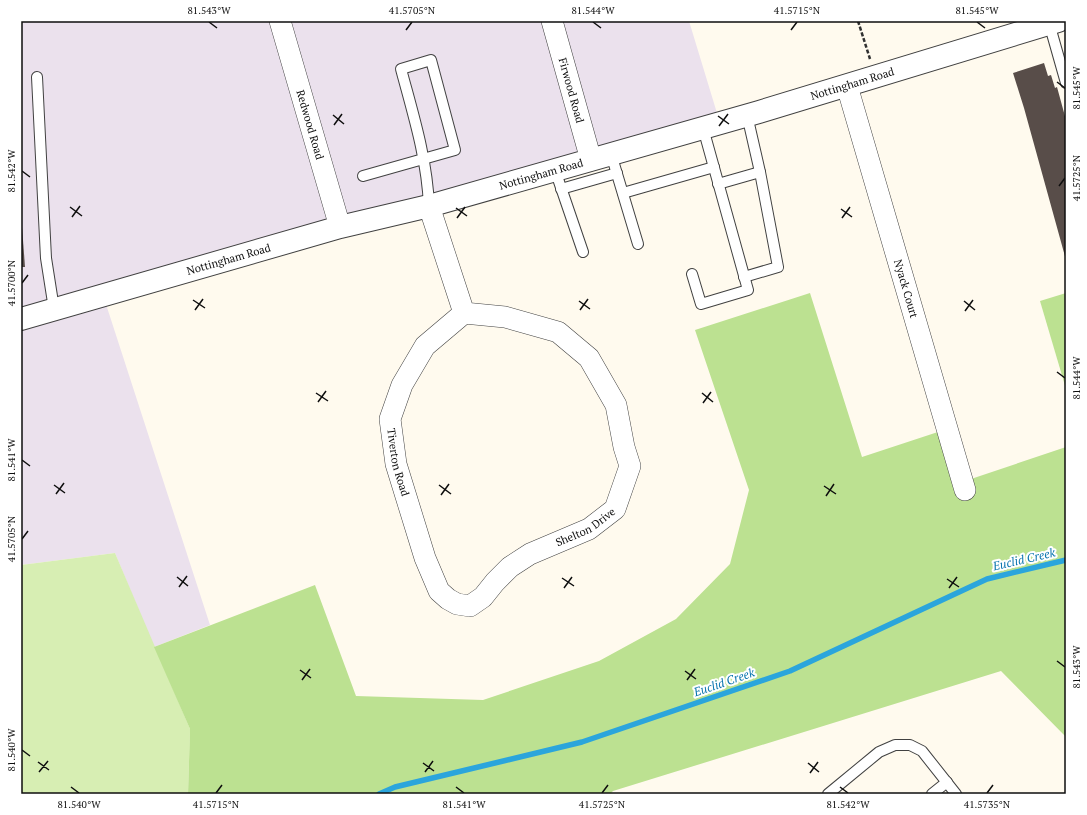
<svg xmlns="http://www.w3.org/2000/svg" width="1087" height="815" font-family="'PT Serif',serif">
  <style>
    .industrial { fill: #ebe1ed }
    .green { fill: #d7eeb3 }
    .forest { fill: #bce191 }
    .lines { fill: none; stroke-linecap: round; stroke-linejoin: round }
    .stream { stroke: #2ba5dc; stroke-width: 5.5 }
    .building { fill: #584d49 }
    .service-casing { stroke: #414141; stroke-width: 12 }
    .minor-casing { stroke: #414141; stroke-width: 22 }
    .tertiary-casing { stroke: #414141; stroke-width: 24 }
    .path { stroke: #303030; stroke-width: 2.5; stroke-dasharray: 4 2; stroke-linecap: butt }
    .service { stroke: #fff; stroke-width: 10 }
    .minor { stroke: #fff; stroke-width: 21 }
    .tertiary { stroke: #fff; stroke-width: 22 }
    .ticks { fill: none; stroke: #0e0e0e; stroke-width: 1.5 }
    .labels { text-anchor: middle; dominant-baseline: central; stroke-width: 4; stroke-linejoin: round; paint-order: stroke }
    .street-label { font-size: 11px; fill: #0e0e0e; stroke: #fff }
    .water-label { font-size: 12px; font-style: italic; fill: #0974ae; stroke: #fff }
    .neatline { fill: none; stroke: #0e0e0e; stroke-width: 1.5 }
    .ticks-label { font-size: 10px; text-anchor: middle; fill: #0e0e0e }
  </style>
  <rect width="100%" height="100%" fill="#fffaee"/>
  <polygon class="industrial" points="21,21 689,21 720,123 103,295 210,625 154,647 115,553 21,565"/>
  <polygon class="green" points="115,553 190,729 188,794 21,794 21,565"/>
  <g class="forest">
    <polygon points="810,293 862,457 947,429 962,482 1066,447 1066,737 1001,671 613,791 610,794 188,794 190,729 154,647 315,585 356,696 483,700 599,661 676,619 730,564 749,490 695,330"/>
    <polygon points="1066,293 1066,389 1040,301"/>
  </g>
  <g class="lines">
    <polyline class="stream" points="379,794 395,787 582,742 790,671 987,579 1066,560"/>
  </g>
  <g class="building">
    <polygon points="1044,63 1048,76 1051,75 1055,88 1057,87 1066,120 1066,260 1024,108 1013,73"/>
    <polygon points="21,227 22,227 25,267 21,267"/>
  </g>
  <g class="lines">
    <g class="service-casing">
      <g id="service">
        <polyline points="1049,23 1066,83"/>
        <polyline points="37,77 46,258 54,309"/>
        <polyline points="611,154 638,244"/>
        <polyline points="555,170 583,252"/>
        <path d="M363 176 455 150 431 60 401 69C413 114 427 158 429 206"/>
        <polyline points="718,184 760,172"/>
        <polyline points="561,189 617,173"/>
        <polyline points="623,193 714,167"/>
        <polyline points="692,274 701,304 748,290 703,128"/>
        <polyline points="744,277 778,267 760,172 747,115"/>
        <polyline points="828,794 879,752 895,745 910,745 922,751 956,794"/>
        <polyline points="932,794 947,782"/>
      </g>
    </g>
    <g class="minor-casing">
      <g id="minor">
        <path id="s1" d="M280 21 340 227"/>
        <path id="s2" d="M552 21 591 160"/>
        <path id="s3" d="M847 86 965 490"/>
        <path id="s4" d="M429 206 464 313 425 346 402 385 390 419 396 464 425 558 439 591 448 599 457 604 470 606 483 597 495 582 510 567 530 554 589 529 615 509 630 466 624 447 616 405 589 358 558 332 505 317 464 313"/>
      </g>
    </g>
    <g class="tertiary-casing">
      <g id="tertiary">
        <path id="s5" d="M21 319 340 227 429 206 759 112 1058 21"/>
      </g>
    </g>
    <polyline class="path" points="858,21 870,59"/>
    <use href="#service" class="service"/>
    <use href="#minor" class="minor"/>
    <use href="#tertiary" class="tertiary"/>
  </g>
  <path class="ticks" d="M209 22 217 28M593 22 601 28M977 22 985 28M406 30 412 22M791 30 797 22M1057 82 1065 88M333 115 344 124M718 116 729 124M334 125 342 114M719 126 728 114M22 171 30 177M1059 186 1065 178M70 207 82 216M456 208 467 216M841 209 852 217M72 217 80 206M457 218 465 207M842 218 850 207M22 283 28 275M193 300 205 308M579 301 590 309M964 301 975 310M195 310 203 299M580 310 588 299M965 311 973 300M1057 372 1065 378M316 393 328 401M702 393 713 402M318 402 326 391M703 403 711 392M22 460 30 466M54 485 65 493M439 485 451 494M824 486 836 494M56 494 64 483M441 495 449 484M826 496 834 484M22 539 28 531M177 577 188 586M562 578 574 586M947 579 959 587M179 587 187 576M564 588 572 577M949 588 957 577M1057 661 1065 667M300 670 311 678M685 671 696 679M302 680 310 669M687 680 695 669M22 750 30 756M38 762 49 770M423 763 434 771M808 763 819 772M39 772 48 761M425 772 433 761M810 773 818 762M71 787 79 793M456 787 464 793M840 787 848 793M216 793 222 785M602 793 608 785M987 793 993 785"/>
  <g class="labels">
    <g class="street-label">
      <text stroke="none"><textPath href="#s5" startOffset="864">Nottingham Road</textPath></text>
      <text stroke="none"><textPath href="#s2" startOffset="72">Firwood Road</textPath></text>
      <text stroke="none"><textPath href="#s1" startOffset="108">Redwood Road</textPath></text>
      <text stroke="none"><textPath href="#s5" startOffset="540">Nottingham Road</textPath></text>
      <text stroke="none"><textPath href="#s5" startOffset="216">Nottingham Road</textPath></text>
      <text stroke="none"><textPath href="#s3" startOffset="211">Nyack Court</textPath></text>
      <text stroke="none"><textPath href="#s4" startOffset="289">Tiverton Road</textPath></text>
      <text stroke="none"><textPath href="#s4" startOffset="602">Shelton Drive</textPath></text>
    </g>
    <g class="water-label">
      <text transform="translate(1024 559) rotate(-13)">Euclid Creek</text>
      <text transform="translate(724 682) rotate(-19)">Euclid Creek</text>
    </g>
  </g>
  <rect width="1087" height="815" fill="none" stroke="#ffffff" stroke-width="44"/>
  <rect x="22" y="22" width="1043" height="771" class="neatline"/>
  <g class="ticks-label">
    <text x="209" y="14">81.543°W</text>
    <text x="412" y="14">41.5705°N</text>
    <text x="593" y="14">81.544°W</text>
    <text x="797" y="14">41.5715°N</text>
    <text x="977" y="14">81.545°W</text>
    <text transform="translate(1076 88) rotate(-90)" y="4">81.545°W</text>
    <text transform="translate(11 171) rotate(-90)" y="4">81.542°W</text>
    <text transform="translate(1076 178) rotate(-90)" y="4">41.5725°N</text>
    <text transform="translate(11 283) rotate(-90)" y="4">41.5700°N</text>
    <text transform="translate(1076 378) rotate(-90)" y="4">81.544°W</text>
    <text transform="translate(11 460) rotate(-90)" y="4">81.541°W</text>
    <text transform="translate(11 539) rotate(-90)" y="4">41.5705°N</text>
    <text transform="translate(1076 667) rotate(-90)" y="4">81.543°W</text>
    <text transform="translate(11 750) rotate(-90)" y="4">81.540°W</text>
    <text x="79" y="808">81.540°W</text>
    <text x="216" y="808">41.5715°N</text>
    <text x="464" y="808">81.541°W</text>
    <text x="602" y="808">41.5725°N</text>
    <text x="848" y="808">81.542°W</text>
    <text x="987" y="808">41.5735°N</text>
  </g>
</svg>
